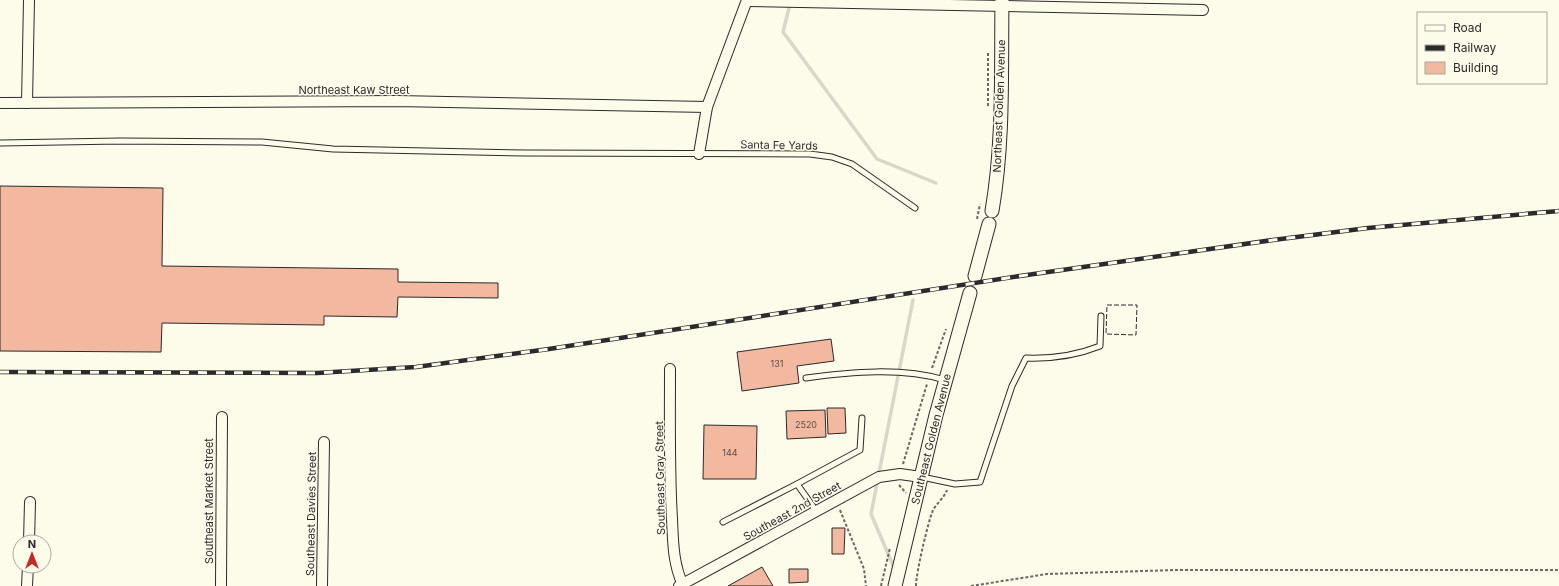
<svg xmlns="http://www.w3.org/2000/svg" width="1559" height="586" font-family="Inter,sans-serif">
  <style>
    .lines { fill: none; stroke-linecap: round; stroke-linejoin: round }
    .stream { stroke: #d8d7c9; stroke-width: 3.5 }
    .building { fill: #f2b8a0; stroke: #2b2b2b }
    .service-casing { stroke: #2b2b2b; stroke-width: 7 }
    .minor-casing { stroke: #2b2b2b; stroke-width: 12 }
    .tertiary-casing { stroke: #2b2b2b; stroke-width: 15 }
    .path { stroke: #6a6964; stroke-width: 2; stroke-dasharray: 3 2; stroke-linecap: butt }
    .service { stroke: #fdfbea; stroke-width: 5 }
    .minor { stroke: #fdfbea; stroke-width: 10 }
    .tertiary { stroke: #fdfbea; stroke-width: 13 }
    .rail-casing { stroke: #2b2b2b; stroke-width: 4.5 }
    .rail { stroke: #fdfbea; stroke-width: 3; stroke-dasharray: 9; stroke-linecap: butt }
    .fence { stroke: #2b2b2b; stroke-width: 1; stroke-dasharray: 5 2; stroke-linecap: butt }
    .labels { text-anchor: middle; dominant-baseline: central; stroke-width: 3; stroke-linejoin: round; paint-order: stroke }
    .number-label { font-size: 9px; fill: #5d4e48 }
    .street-label { font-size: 11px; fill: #2b2b2b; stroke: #fdfbea }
  </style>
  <rect width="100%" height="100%" fill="#fdfbea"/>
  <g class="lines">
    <g class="stream">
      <polyline points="790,4 783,32 877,159 936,183"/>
      <polyline points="895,570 871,514 913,300"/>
    </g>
  </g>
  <g class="building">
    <polygon points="0,186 163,188 162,266 398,269 398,282 498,283 498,298 398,297 397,317 324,316 324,325 162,323 161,352 0,351"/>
    <polygon points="831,339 834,361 797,366 799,383 742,391 737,352"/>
    <polygon points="827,408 845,408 846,433 828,434"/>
    <polygon points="825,410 826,437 787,439 786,411"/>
    <polygon points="704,425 757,426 756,479 703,479"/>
    <polygon points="832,528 845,528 844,554 832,554"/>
    <polygon points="762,567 773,586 728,586"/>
    <polygon points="789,569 808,569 808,582 789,583"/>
  </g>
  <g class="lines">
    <g class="service-casing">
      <g id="service">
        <polyline points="0,143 120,141 262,142 333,149 526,153 810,154 832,157 852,164 915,208"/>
        <path d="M806 378C851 372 901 367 945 380"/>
        <path d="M922 477 955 484 980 482 1012 386 1026 358C1053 359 1075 356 1100 346L1101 316"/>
        <polyline points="797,484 860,450 862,418"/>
        <polyline points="723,522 797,484 817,512"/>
      </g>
    </g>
    <g class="minor-casing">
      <g id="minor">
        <polyline points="747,1 1203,10"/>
        <polyline points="0,103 397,101 707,107"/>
        <polyline points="27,103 29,0"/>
        <polyline points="699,154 707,107 747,0"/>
        <path d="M670 369C670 419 669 469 672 519 673 541 673 564 683 585"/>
        <polyline points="29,542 30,502"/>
        <polyline points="27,586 28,566"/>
        <polyline points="221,586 222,417"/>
        <polyline points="322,586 324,442"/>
        <polyline points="679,586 879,477 900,474 921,477"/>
      </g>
    </g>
    <g class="tertiary-casing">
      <g id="tertiary">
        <path d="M992 211C1004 141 1001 70 1002 0"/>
        <polyline points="975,276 989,224"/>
        <polyline points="895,586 936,415 970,293"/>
      </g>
    </g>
    <g class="path">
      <polyline points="988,106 988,53"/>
      <polyline points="977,219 980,204"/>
      <polyline points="932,368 946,329"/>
      <polyline points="903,464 927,384"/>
      <polyline points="899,485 906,493"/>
      <polyline points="840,510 864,569 866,586"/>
      <polyline points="881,586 890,548"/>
      <path d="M916 586C916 573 928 522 933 510 937 503 944 498 947 490"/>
      <polyline points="971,586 1047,574 1176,570 1559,570"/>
    </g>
    <use href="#service" class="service"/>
    <use href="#minor" class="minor"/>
    <use href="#tertiary" class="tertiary"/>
    <g class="rail-casing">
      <polyline id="rail" points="0,372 317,373 416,367 549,349 1020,276 1273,240 1368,228 1559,211"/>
    </g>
    <use href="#rail" class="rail"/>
    <polygon class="fence" points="1107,305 1137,305 1136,335 1106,334"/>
  </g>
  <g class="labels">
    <g class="number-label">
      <text x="777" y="363">131</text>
      <text x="806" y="424">2520</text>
      <text x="730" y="452">144</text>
    </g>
    <g class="street-label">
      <text x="354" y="90">Northeast Kaw Street</text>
      <text transform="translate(999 106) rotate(-88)">Northeast Golden Avenue</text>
      <text transform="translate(779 145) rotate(1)">Santa Fe Yards</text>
      <text transform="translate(931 439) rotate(-76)">Southeast Golden Avenue</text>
      <text transform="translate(660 478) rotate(-91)">Southeast Gray Street</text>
      <text transform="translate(209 501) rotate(-90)">Southeast Market Street</text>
      <text transform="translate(792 511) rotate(-29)">Southeast 2nd Street</text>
      <text transform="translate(311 514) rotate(-89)">Southeast Davies Street</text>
    </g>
  </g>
  <rect x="1417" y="12" width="130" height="72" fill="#fdfbea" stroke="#a9a89e"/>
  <rect x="1425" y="25" width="20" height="6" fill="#fdfbea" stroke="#a9a89e"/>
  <text x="1453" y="32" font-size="12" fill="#2b2b2b">Road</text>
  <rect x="1425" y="45" width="20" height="6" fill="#2b2b2b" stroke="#a9a89e"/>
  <text x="1453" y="52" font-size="12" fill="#2b2b2b">Railway</text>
  <rect x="1425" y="62" width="20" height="12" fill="#f2b8a0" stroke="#a9a89e"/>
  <text x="1453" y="72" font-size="12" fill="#2b2b2b">Building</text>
  <g transform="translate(32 554)"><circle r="19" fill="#fdfbea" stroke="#a9a89e"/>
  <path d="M0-3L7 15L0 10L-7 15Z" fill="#c62828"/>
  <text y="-6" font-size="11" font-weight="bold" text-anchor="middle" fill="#2b2b2b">N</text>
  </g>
</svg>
